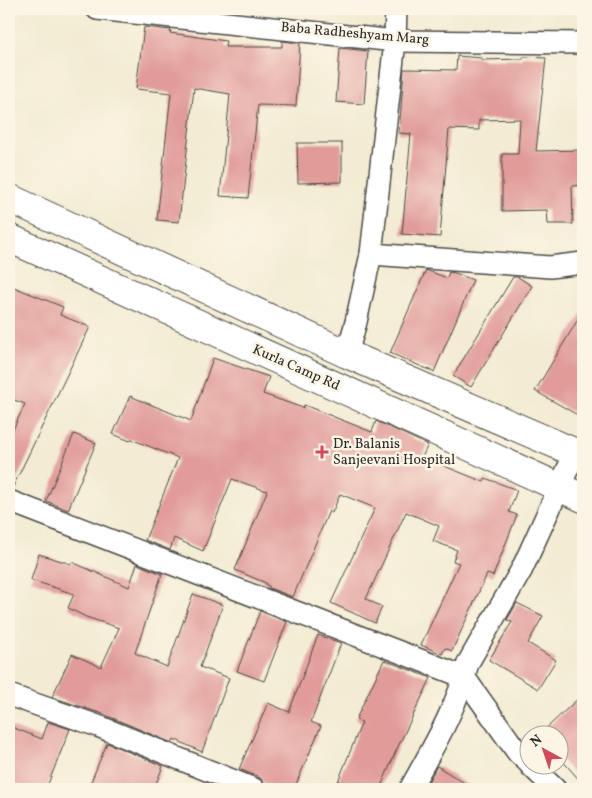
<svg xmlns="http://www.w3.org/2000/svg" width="592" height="798" font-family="Vollkorn,serif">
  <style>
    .building { fill: #e19c9a }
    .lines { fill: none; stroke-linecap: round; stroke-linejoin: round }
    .minor-casing { stroke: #494844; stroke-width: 24 }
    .secondary-casing { stroke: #494844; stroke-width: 30 }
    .minor { stroke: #fff; stroke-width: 21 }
    .secondary { stroke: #fff; stroke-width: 28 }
    .poi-dot { fill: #d1495b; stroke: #fcf5e5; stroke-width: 2 }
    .labels { text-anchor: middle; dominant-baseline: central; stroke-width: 5; stroke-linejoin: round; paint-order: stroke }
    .street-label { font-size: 14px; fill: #2b2b2b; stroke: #fcf5e5 }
    .poi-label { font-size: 14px; fill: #2b2b2b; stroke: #fcf5e5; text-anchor: start }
  </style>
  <rect width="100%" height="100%" fill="#fcf5e5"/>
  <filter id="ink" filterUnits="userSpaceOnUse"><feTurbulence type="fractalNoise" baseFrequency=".02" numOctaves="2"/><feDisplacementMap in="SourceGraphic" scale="10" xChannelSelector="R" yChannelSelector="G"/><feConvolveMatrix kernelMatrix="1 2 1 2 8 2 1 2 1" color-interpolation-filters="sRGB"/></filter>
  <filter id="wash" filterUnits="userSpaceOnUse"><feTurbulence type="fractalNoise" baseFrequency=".0096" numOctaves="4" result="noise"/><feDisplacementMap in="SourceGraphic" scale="20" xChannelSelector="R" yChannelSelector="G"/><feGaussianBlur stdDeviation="1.12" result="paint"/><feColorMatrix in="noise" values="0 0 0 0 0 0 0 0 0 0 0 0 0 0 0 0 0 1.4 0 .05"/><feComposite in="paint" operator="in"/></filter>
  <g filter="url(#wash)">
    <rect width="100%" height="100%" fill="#f3ecd3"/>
    <g id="blocks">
      <g class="building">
        <polygon points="144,27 171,30 170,33 226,41 225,47 282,47 282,41 300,43 296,106 258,105 248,198 220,196 230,94 194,88 179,222 157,220 171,93 136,89"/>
        <polygon points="340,48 368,51 364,104 336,102"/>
        <polygon points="457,56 482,58 482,60 523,59 523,57 546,58 536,151 583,150 583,185 572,186 573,224 548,224 547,210 502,211 502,154 518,154 520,119 479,120 479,130 449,129 440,237 402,234 411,134 399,133 404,69 456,70"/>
        <polygon points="297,143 342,143 342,182 298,183"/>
        <polygon points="426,270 447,278 449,272 455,273 473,280 434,372 390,353"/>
        <polygon points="513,277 518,277 532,286 471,387 453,376"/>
        <polygon points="9,285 63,307 60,315 90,327 12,489 9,489 9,438 25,404 9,398"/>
        <polygon points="583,311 583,418 535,391"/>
        <polygon points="213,358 269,377 263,394 303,408 304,405 372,432 376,421 428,445 422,457 484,482 485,478 517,490 509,512 517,515 493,576 487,574 452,651 445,648 442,654 421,645 459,563 453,561 457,550 433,541 439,526 406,512 366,599 382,607 375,623 331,603 375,508 340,494 332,513 329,511 293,597 269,588 269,586 266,585 266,583 235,570 267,491 232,479 203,551 174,538 170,550 145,540 178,458 131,439 130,441 113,434 130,396 191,421"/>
        <polygon points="74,434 96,443 68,510 46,501"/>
        <polygon points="39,554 71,564 72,562 129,587 137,564 162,574 135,653 167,667 193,594 223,605 200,667 229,678 202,752 174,739 172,743 103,714 52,697 72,654 101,667 119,628 86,617 68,608 74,594 31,580"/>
        <polygon points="517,603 543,616 528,643 556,660 538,689 489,660 512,622 507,620"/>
        <polygon points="260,611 287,622 264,681 237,671"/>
        <polygon points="318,635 341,643 311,722 321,726 294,789 276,789 265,785 259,777 239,769 268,703 289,712"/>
        <polygon points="384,660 431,678 396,751 380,789 335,789 362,722 356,719"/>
        <polygon points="583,694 583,784 560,758 560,736 538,736"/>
        <polygon points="48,722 70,729 46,789 30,789 9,781 9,726 42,739"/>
        <polygon points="107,743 163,766 154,789 88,789"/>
        <polygon points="437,766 474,789 424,789"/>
      </g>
    </g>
  </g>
  <g filter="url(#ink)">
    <use href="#blocks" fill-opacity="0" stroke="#494844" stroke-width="1"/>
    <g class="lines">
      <g class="minor-casing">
        <g id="minor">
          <polyline points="97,9 395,41 583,43"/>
          <polyline points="371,254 550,267 583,263"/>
          <polyline points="347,354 356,322 371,254 395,41 396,9"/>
          <polyline points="9,501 464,677 518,753 530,764"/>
          <polyline points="9,695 98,726 254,789"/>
          <polyline points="531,766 555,789"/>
          <path d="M410 789C432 749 457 708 468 663L522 569 575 453"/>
        </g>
      </g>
      <g class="secondary-casing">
        <g id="secondary">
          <polyline points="9,198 347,354 583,456"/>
          <polyline points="9,238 583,498"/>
        </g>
      </g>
      <use href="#minor" class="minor"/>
      <use href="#secondary" class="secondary"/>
    </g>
  </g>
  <path class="poi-dot" d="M319.5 444.5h5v5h5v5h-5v5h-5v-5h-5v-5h5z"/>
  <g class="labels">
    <g class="street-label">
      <text transform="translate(355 34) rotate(5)">Baba Radheshyam Marg</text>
      <text transform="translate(296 368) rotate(24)">Kurla Camp Rd</text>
    </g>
    <g class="poi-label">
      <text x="333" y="444">Dr. Balanis<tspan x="333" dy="16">Sanjeevani Hospital</tspan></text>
    </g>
  </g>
  <rect width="592" height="798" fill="none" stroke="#fcf5e5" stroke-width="30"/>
  <g transform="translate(544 750) rotate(320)"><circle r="24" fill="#fcf5e5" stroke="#a8a49b"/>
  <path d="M0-4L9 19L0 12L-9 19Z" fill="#d1495b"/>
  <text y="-8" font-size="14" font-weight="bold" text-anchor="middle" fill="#2b2b2b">N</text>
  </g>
</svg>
